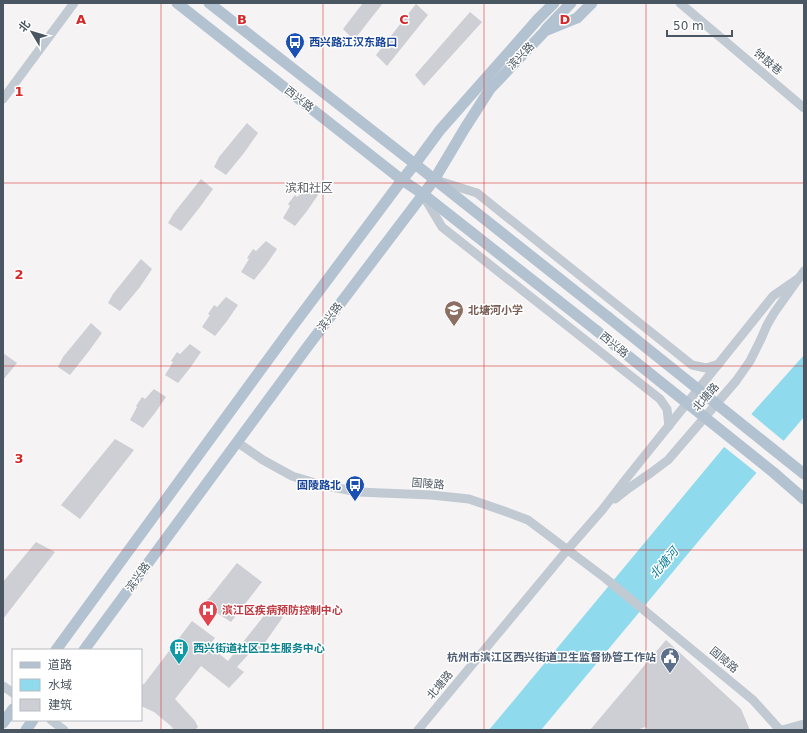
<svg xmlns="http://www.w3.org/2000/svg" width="807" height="733" font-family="'DejaVu Sans','Noto Sans SC',sans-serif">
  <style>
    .water { fill: #90daee }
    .pier { fill: #f5f3f3 }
    .building { fill: #cdcfd5 }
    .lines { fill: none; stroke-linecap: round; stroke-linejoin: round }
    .minor { stroke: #c1cad2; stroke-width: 9 }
    .major { stroke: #b3c2d1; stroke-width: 11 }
    .major-bridge { stroke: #b3c2d1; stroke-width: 11 }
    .grid { fill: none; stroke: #d62828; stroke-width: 1; stroke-opacity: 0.55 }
    .labels { text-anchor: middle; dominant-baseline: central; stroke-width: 3; stroke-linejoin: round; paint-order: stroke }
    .transit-label { font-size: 11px; font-weight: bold; fill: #164399; stroke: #fff; text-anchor: start }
    .street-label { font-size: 11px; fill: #4a5661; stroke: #fff }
    .education-label { font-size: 11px; font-weight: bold; fill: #785e54; stroke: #fff; text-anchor: start }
    .health-label { font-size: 11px; font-weight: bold; fill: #be3a42; stroke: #fff; text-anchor: start }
    .culture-label { font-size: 11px; font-weight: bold; fill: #0d838f; stroke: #fff; text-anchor: start }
    .service-label { font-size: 11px; font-weight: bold; fill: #4e5e75; stroke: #fff; text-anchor: end }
    .neighbourhood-label { font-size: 12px; fill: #5f6368; stroke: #fff }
    .water-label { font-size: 12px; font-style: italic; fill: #0c7c9b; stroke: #fff }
    .grid-label { font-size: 13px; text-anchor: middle; font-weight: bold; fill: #d62828; stroke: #fff; stroke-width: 3; stroke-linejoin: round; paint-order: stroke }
  </style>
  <rect width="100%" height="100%" fill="#f5f3f3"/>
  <polygon class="water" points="804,355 804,417 717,519 541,730 489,730 754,411"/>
  <polygon class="pier" points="750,413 785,442 758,474 723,446"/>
  <g class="building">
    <polygon points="363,3 383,3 354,40 343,29"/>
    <polygon points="416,4 428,15 387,66 376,55"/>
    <polygon points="470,12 482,22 424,86 415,75"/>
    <polygon points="247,123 258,133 244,153 226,175 214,167 219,157"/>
    <polygon points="201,179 213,189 200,207 181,231 168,223 174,213"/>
    <polygon points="307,188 318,195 307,211 295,226 283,218 290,206 288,204 295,195 297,197"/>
    <polygon points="266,241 277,249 266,265 254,280 241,272 249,259 247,258 253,249 256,251"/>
    <polygon points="141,259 152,269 140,287 120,311 108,303 113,294"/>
    <polygon points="226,297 238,305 227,321 215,336 202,327 210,315 208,314 214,305 217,307"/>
    <polygon points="91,323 102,333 89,351 70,375 58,367 63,357"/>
    <polygon points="190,344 201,352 190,368 178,383 165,375 173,362 171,361 177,352 180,354"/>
    <polygon points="3,353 17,363 3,380"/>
    <polygon points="154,389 166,397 155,413 143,428 130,420 137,407 136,406 142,397 145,399"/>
    <polygon points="115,439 134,450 80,519 61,505"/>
    <polygon points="36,542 55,552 3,619 3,582"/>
    <polygon points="237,563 262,582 231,622 209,608 206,605 206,601 210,597"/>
    <polygon points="271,607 283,617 259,651 254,648 237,667 244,672 229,688 201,666 175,699 195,721 198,727 195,730 174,730 171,726 154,712 141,706 141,685 144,684 192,621 215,638 211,643 212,644 211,647 228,661"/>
    <polygon points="666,640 741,709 750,730 649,730 645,727 637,730 590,730"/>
  </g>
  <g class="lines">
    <g class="minor">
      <polyline points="680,3 804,108"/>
      <polyline points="3,99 74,3"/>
      <polyline points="439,181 477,193 692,365 706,368 719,364"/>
      <polyline points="424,197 442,227 660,399 667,409 669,426"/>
      <polyline points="237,442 263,460 292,476 322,485 358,492 431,495 469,499 504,511 528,520 605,578 753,700 780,730"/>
      <polyline points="615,499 629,488 652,472 668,460 736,381 750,361 761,339 767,325 774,313 804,271"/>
      <polyline points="3,686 13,693"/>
      <polyline points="51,720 64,730"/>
      <polyline points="418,730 568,549 603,509 626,479 773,296 799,278"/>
      <polyline points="782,730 804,724"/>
    </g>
    <g class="major">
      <polyline points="177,3 402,180 423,194 597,331"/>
      <polyline points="209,3 415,164 608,317"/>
      <polyline points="546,29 571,3"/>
      <polyline points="56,650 289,331 402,180 415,164 440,130 538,19 554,3"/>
      <polyline points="84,650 308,346 434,180 465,128 490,89 545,31 577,18 592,3"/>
      <polyline points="3,723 13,709"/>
      <polyline points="26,730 33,720"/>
    </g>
    <g class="major-bridge">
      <polyline points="608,317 804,474"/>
      <polyline points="597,331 773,472 804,499"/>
    </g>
  </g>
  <path class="grid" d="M161 3V730M323 3V730M484 3V730M646 3V730M3 183H804M3 366H804M3 550H804"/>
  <defs>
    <g id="bus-pin" transform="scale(1)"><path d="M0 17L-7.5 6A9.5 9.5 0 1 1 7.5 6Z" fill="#1a4fb4" stroke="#fff"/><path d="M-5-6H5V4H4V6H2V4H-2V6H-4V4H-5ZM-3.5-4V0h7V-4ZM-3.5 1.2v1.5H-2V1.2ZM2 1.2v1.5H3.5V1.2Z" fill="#fff"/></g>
    <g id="school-pin" transform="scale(1)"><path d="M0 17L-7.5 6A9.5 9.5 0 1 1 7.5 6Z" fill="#8d6e63" stroke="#fff"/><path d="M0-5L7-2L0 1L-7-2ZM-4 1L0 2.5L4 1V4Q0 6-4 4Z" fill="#fff"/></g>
    <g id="hospital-pin" transform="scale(1)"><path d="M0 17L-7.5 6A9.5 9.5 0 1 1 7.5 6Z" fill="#e0444e" stroke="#fff"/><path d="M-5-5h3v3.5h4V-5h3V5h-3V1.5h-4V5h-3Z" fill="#fff"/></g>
    <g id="building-pin" transform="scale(1)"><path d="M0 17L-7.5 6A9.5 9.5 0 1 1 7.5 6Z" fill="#0f9aa8" stroke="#fff"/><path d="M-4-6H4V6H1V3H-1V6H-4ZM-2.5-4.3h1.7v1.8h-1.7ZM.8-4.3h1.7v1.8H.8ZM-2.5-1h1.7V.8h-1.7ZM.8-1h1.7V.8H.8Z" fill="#fff"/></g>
    <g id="civic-pin" transform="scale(1)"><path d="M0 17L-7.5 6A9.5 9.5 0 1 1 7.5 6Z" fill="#5c6f8a" stroke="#fff"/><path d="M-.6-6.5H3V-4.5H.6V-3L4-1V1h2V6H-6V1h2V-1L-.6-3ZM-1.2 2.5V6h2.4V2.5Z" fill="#fff"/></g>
  </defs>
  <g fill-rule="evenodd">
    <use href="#bus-pin" x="295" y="42"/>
    <use href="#school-pin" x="454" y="310"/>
    <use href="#bus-pin" x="355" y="485"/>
    <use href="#hospital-pin" x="208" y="610"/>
    <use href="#building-pin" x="179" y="648"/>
    <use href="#civic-pin" x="670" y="657"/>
  </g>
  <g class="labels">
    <g class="transit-label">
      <text x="309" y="42">西兴路江汉东路口</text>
      <text x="341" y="485" text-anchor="end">固陵路北</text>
    </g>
    <g class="street-label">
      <text transform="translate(521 56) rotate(-46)">滨兴路</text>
      <text transform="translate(768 62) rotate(40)">钟鼓巷</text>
      <text transform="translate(299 99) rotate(38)">西兴路</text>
      <text transform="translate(330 317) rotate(-53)">滨兴路</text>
      <text transform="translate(614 345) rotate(39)">西兴路</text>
      <text transform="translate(706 397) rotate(-49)">北塘路</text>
      <text transform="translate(428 484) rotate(4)">固陵路</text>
      <text transform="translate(138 577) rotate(-54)">滨兴路</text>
      <text transform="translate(724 660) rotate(40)">固陵路</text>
      <text transform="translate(440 685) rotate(-50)">北塘路</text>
    </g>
    <g class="education-label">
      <text x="468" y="310">北塘河小学</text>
    </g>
    <g class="health-label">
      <text x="222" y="610">滨江区疾病预防控制中心</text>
    </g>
    <g class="culture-label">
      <text x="193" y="648">西兴街道社区卫生服务中心</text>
    </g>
    <g class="service-label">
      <text x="656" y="657">杭州市滨江区西兴街道卫生监督协管工作站</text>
    </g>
    <g class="neighbourhood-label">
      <text x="309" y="188">滨和社区</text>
    </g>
    <g class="water-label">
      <text transform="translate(664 563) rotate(-50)">北塘河</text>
    </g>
  </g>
  <g class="grid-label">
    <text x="81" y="24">A</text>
    <text x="242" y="24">B</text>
    <text x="404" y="24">C</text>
    <text x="565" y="24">D</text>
    <text x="19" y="96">1</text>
    <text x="19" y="279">2</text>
    <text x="19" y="463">3</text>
  </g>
  <rect width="807" height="733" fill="none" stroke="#4a5661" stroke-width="8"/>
  <rect x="12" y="649" width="130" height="72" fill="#ffffff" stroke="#b7bbc0"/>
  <rect x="20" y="662" width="20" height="6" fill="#b3c2d1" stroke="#b7bbc0"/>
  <text x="48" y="669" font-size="12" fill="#4a5661">道路</text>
  <rect x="20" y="679" width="20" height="12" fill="#90daee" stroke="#b7bbc0"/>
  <text x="48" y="689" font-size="12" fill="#4a5661">水域</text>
  <rect x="20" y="699" width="20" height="12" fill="#cdcfd5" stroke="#b7bbc0"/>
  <text x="48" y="709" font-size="12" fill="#4a5661">建筑</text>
  <g transform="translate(32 32) rotate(308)" stroke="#ffffff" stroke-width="3" paint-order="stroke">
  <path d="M0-3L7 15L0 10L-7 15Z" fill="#4a5661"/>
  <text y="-6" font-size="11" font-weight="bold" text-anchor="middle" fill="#4a5661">北</text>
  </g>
  <path d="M667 30v6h65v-6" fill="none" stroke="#4a5661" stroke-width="2"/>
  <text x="673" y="30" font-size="12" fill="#4a5661" stroke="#ffffff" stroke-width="3" paint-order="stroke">50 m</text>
</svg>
